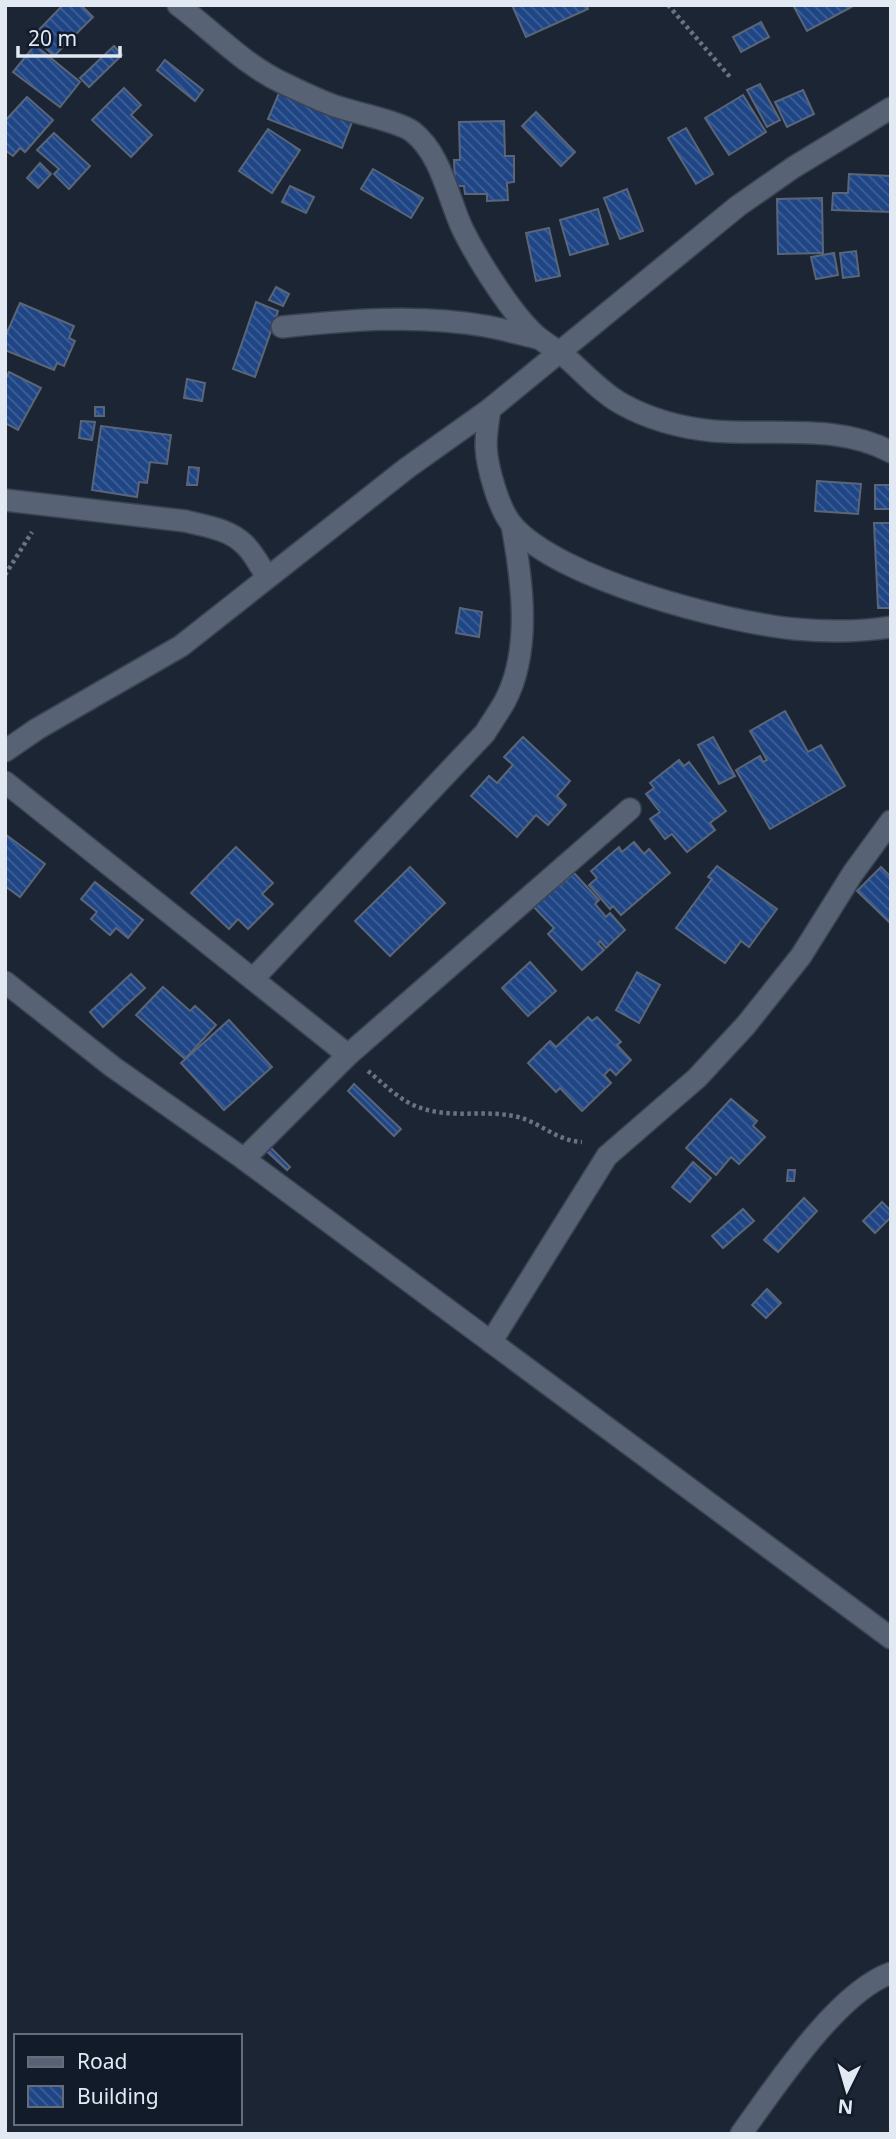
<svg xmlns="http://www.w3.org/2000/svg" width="896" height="2139" font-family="'Noto Sans',sans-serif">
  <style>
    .building { fill: url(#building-back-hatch); stroke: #5a6678; stroke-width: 2 }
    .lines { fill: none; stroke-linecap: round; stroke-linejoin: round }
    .minor-casing { stroke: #3b4350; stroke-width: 24 }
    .path { stroke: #6a7380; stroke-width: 4.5; stroke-dasharray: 3.5 3.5; stroke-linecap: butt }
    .minor { stroke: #576275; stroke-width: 21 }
  </style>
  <defs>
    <pattern id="building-back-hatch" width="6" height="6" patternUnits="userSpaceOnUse" patternTransform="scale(1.75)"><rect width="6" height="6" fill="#1f4585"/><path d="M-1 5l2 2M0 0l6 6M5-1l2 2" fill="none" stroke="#3f6097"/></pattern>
  </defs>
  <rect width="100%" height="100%" fill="#1b2534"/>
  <g class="building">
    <polygon points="63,5 81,5 93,17 54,56 33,36"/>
    <polygon points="512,5 587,5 588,9 526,37"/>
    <polygon points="793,5 855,5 807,31"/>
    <polygon points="761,22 769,37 741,52 733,37"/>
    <polygon points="35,45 80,82 60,107 13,72"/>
    <polygon points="114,46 122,55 89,87 80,78"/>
    <polygon points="165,60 203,90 195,101 157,70"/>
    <polygon points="760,84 780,120 767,127 747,90"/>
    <polygon points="124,88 141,105 131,115 152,135 131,157 92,120"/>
    <polygon points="803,90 814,114 787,127 775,102"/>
    <polygon points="279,93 352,122 342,148 268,119"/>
    <polygon points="743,95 766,132 729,155 705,118"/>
    <polygon points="27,97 53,120 25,152 20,148 13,156 5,150 5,121"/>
    <polygon points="536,112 575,152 561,166 522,126"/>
    <polygon points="504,121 505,156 514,156 514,182 507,183 508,200 487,201 487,194 465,194 464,186 455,186 454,160 460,160 459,122"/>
    <polygon points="686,128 713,174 696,184 668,138"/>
    <polygon points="268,129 300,150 272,193 239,171"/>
    <polygon points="54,133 90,166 69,189 54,174 59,169 37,150"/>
    <polygon points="40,163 51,174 38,188 27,178"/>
    <polygon points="373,169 423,198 411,218 361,189"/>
    <polygon points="849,174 891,176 891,212 832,210 833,193 848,193"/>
    <polygon points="290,186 314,197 306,213 282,202"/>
    <polygon points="627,189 643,231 620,239 604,198"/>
    <polygon points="822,198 823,253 778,254 777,199"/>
    <polygon points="598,209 608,244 570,255 560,220"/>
    <polygon points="549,228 560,276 536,281 526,233"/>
    <polygon points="856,251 859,276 843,278 840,253"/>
    <polygon points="834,253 838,275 816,279 811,257"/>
    <polygon points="276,287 289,294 283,306 269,300"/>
    <polygon points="256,302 278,311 255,377 233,369"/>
    <polygon points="20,303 74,326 69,338 75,341 64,366 57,363 54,370 5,350 5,337"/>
    <polygon points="9,372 41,388 18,430 5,423 5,380"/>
    <polygon points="187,379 205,383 202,401 184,398"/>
    <rect x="95" y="407" width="9" height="9"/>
    <polygon points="81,421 95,422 92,440 79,438"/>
    <polygon points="101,426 171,435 167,464 150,462 147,483 139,482 137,497 92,490"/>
    <polygon points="189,467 199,468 197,485 187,485"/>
    <polygon points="817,481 861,484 858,514 815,511"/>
    <rect x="875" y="485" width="16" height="24"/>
    <polygon points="874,523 891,523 891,608 878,608"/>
    <polygon points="460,608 482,612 479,637 456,633"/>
    <polygon points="785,711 808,752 821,745 845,786 770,829 736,770 760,756 763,762 767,760 750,731"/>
    <polygon points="523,737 570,781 557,796 566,805 548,825 536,815 517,837 471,796 489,776 497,783 513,765 504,757"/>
    <polygon points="713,737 735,776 719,784 698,745"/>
    <polygon points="679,760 684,766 689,762 726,811 710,823 715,830 687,852 672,834 665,839 650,819 660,812 646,794 654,788 650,783"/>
    <polygon points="5,834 45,864 20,897 5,886"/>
    <polygon points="634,842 644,854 649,849 670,873 621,915 613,906 610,909 589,885 597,878 591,871 619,847 622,852"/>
    <polygon points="236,847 273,883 262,894 273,904 248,929 238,919 229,929 191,893"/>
    <polygon points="717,866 777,909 749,947 741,941 725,963 676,928 712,879 708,877"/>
    <polygon points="410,867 445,903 390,956 355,921"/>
    <polygon points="881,867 891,877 890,923 857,891"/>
    <polygon points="574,873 599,900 595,904 606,917 610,913 625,930 606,948 600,941 598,944 604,950 582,970 548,934 554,928 531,904 556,881 559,886"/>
    <polygon points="95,882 143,920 128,938 116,928 110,935 91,919 97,912 81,899"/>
    <polygon points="530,962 556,991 528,1016 502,988"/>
    <polygon points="637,972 660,985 639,1023 616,1010"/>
    <polygon points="131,974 145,988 103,1027 90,1012"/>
    <polygon points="163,987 190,1011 195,1006 216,1025 185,1059 136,1015"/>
    <polygon points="588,1017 592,1021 597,1017 621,1042 617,1045 631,1060 616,1075 610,1069 604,1075 611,1083 582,1111 560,1088 556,1092 528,1063 550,1041 556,1047"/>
    <polygon points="229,1020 272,1067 224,1110 181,1063"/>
    <polygon points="354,1084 401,1129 394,1136 348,1091"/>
    <polygon points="731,1099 757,1121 753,1126 765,1137 739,1164 731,1157 716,1175 686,1148"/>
    <polygon points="267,1144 290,1167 287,1170 263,1148"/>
    <polygon points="693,1162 711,1178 690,1202 672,1187"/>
    <polygon points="788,1170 795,1170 794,1181 787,1181"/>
    <polygon points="804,1198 817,1211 778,1252 764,1240"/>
    <polygon points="882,1202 891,1211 891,1217 875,1233 863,1221"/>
    <polygon points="743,1209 754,1221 723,1248 712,1236"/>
    <polygon points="767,1289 781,1303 766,1318 752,1305"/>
  </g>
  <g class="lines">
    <g class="minor-casing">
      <g id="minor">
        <path d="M178 5C214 32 244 65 285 84 302 92 320 101 338 107 356 113 401 122 413 132 442 155 448 199 463 230 478 260 514 318 539 338 549 346 560 351 569 360 586 375 602 393 622 404 649 419 683 428 713 431 772 436 837 423 891 452"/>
        <path d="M282 327C348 320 419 314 485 326 503 329 520 334 537 338"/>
        <path d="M490 409C488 421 486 434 486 446 487 468 499 510 513 526 560 579 724 622 795 629 827 632 859 632 891 627"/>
        <path d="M5 500 185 521C205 526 229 529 244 544 253 552 260 566 267 577"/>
        <polyline points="5,751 37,729 181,646 407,468 490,409 738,206 794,167 891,108"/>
        <polyline points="5,782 348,1055"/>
        <path d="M253 979 485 733C491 723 499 712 505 701 532 650 522 579 512 525"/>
        <polyline points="5,982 113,1067 244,1159 891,1638"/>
        <polyline points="244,1159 348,1055 630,809"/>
        <polyline points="491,1342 607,1156 697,1078 746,1025 801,956 853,873 891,821"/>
        <path d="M741 2134C775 2087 837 1992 891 1973"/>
      </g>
    </g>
    <g class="path">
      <polyline points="668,5 730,77"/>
      <polyline points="5,575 32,532"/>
      <path d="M368 1071C384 1084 401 1102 421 1108 452 1119 486 1109 518 1117 541 1123 557 1141 582 1142"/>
    </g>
    <use href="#minor" class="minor"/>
  </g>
  <rect width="896" height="2139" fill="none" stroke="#e2e9f3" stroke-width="14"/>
  <rect x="14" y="2034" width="228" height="91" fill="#121b2a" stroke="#656d7a" stroke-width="2"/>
  <rect x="28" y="2057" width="35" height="10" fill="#576275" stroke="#656d7a" stroke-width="2"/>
  <text x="77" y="2069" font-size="21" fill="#e2e9f3">Road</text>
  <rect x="28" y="2086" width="35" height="21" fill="url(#building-back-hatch)" stroke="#656d7a" stroke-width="2"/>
  <text x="77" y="2104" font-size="21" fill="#e2e9f3">Building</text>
  <g transform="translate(847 2090) rotate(185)" stroke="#121b2a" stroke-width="5" paint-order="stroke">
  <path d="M0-5L12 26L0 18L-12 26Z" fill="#e2e9f3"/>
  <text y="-10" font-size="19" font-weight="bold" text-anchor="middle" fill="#e2e9f3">N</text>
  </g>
  <path d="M18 46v10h102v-10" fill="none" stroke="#e2e9f3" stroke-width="3.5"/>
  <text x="28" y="46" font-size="21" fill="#e2e9f3" stroke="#121b2a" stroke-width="5" paint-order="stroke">20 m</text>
</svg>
